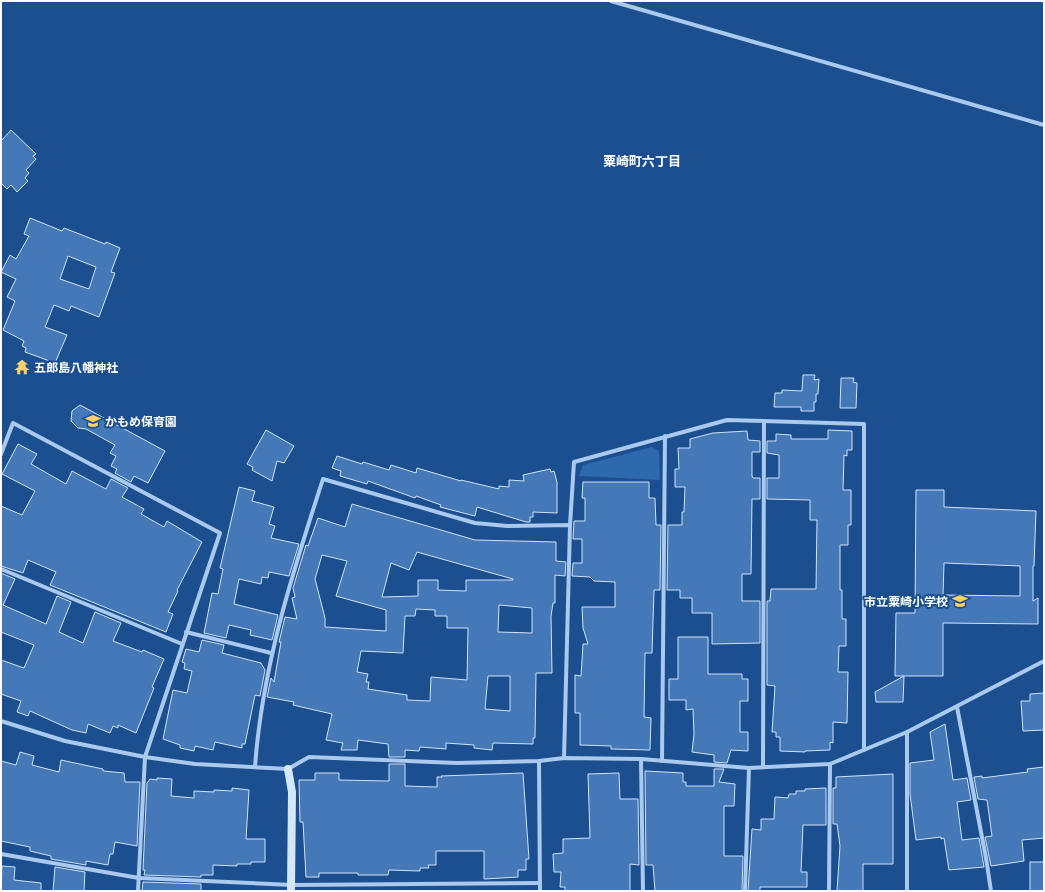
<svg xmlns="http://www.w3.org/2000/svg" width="1045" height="892" font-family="Commissioner,'Noto Sans JP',sans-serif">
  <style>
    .green { fill: #2e69ad }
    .building { fill: #4478b7; stroke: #cfe3fa; fill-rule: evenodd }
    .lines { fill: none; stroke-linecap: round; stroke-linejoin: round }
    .street { stroke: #a9c9ee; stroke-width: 4 }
    .secondary { stroke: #d6e6fa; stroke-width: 8 }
    .labels { text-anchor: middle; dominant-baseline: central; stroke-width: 4; stroke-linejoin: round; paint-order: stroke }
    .poi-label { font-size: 12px; font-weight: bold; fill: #fff; stroke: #1b4f8f; text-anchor: start }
    .neighbourhood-label { font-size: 13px; font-weight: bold; fill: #fff; stroke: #1b4f8f }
  </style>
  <rect width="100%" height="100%" fill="#1b4f8f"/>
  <polygon class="green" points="652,447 659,451 660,480 579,476 583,465"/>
  <g class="building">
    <polygon points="11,130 36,154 33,156 36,159 26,170 29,173 25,178 28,181 17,192 11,185 7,189 1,183 1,141"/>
    <path d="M30 218 62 231 64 228 105 244 106 242 120 248 111 272 115 273 99 317 71 306 69 311 54 305 45 327 67 335 55 363 25 352 26 348 22 346 24 341 3 330 15 301 7 297 16 279 1 272 10 255 16 259 29 236 24 234ZM68 256 96 267 89 289 60 279Z"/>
    <polygon points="803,375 815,375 814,380 819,379 818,394 816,394 816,402 814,402 814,411 801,411 801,407 774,407 775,393 782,393 782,390 802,391"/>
    <polygon points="841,378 854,378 853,382 857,383 856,408 840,408"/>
    <polygon points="80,405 165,451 148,483 134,476 131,482 115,473 117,469 111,466 116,456 110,453 115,445 86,429 78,428 71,421 72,411"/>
    <polygon points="266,430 294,446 284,463 277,461 272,481 252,470 253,467 247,464"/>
    <polygon points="828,430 852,431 852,450 847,450 847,456 844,455 843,490 851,490 851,525 848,525 848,545 840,545 840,590 842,590 842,619 846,619 846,646 839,646 838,672 848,672 847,723 833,722 833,743 830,742 830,750 805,751 805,752 780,751 780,737 776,737 776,732 772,732 775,686 767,685 767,601 770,601 771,589 816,589 817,520 810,520 810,500 767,499 767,478 779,478 779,455 767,453 767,441 776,441 776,434 791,435 791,439 828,439"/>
    <polygon points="747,431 748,440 760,441 760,452 752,452 752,476 753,478 760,478 760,499 752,499 751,574 742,574 742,601 760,601 760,643 712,644 712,613 692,613 692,598 680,598 680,590 667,590 668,525 682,525 682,512 684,512 685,487 675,487 675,469 679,469 678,448 690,448 690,439 713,433"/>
    <polygon points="18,444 37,454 31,464 66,484 72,471 106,489 111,479 128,488 122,497 144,509 141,514 164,527 167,521 202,542 177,590 178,591 168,612 173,614 166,632 50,585 56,572 28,560 23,573 1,566 1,506 22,515 35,491 2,474"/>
    <polygon points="337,456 362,464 363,462 389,470 391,465 416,473 417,468 461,481 461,480 499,489 499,486 509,487 509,480 524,481 523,475 550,469 551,472 554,471 557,482 557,513 533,512 533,517 530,517 530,522 526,522 477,507 475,516 440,507 441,505 416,496 415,498 368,481 367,484 340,476 341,471 332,468"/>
    <polygon points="583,482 649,482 649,498 655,498 656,525 661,525 660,590 654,590 652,653 645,653 644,717 651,718 650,750 611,749 611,746 580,745 580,713 575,713 575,675 581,676 583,644 588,644 583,628 582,607 615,607 615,582 594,581 590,577 572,576 573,563 582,563 582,539 573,539 574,521 585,521 585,498 582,498"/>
    <polygon points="239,487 255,491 252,501 274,507 269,524 275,526 271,538 299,544 289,576 269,572 268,578 262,577 261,584 239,579 234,604 278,615 272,640 250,635 251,630 229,625 226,638 204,633 212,593 218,594 223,569 220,568"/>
    <path d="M916 490H944V507L1036 511 1034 566H1033V601L1038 598V624L943 623V676H904L903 702H876L875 692 904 676H895L896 613H915ZM944 563 1020 566V596L943 595Z"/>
    <path d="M352 504 475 540 556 542V561L566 562 565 576 555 575V603H553L551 616 552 673H536L535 738H533V744L493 743 492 750 474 748V745L446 743V749L420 747 419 751 405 750V757H389L388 744 358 740 357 750H341L343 743 326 740 332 714 293 705 294 702 267 697 271 678 274 682 281 642H279L285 617 297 619 292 598 295 597 293 588 306 545 308 546 318 518 345 527ZM417 552 513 579V580H466V591L438 590V580H418V596L382 597 391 563 409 570ZM322 555 347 561 336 596 386 610V631L325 627V618L315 579ZM499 605 532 608V633L498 632ZM416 609 435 610V616H447V628H468L467 680 431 677 430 701 407 700V695L368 689 369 682H366L368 674 357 672 361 651 403 653 405 616H415ZM488 676H510V711L485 709Z"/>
    <polygon points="1,573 15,579 3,605 46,624 57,596 71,602 59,632 83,643 95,612 121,623 113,641 142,652 143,650 164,659 152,687 154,688 136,733 118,725 118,728 113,726 110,733 88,724 86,733 72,730 30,711 28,716 17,712 21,701 1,694 1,660 24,668 34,645 1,632"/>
    <polygon points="678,637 708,637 708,674 742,674 742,679 748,679 748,701 740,701 740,732 748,732 748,751 731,750 727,763 714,762 714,755 692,752 694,734 693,709 686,710 686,700 669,700 669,679 678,679"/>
    <polygon points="202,640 224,645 222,653 261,663 265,670 260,696 255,695 245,744 242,744 242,748 215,742 213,750 195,746 194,751 180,748 180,745 163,739 173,690 187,693 192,671 184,669 185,663 182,662 186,649 199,652"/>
    <polygon points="1044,693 1044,730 1023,731 1021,701 1030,701 1030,694"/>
    <polygon points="945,724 953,780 967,778 971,800 957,802 962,840 979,838 984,867 949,870 944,838 941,839 941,837 916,840 910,794 910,763 934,760 930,732"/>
    <polygon points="20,752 34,756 32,765 59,772 61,760 103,769 103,771 124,773 125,782 140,782 137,846 115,842 113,854 110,854 108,865 86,861 86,865 51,859 51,856 30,851 30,847 1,841 1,761 16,765"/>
    <polygon points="389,764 405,764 405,786 437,787 437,777 442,777 441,776 523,773 529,859 526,859 526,870 518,870 518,877 484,879 484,851 436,851 436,865 428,865 429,868 420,868 420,871 389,870 388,875 358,875 358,873 319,873 319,877 306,877 303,822 300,822 299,780 315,780 315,773 339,773 339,780 389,781"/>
    <polygon points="1044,767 1044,838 1022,840 1024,861 991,866 985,837 992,836 987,800 978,799 974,777 982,776 982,778 1028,772 1027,769"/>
    <polygon points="714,769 724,769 719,782 735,784 734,806 724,806 724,856 743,856 742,891 655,891 653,865 646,865 645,771 683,773 683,782 686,782 686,786 714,786"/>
    <polygon points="619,773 620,799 638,799 639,865 630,864 630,891 565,891 565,887 560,887 561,872 554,872 553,854 563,853 563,839 590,838 588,774"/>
    <polygon points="893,774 893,864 863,864 863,891 837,891 840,846 837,824 833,824 833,788 836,788 836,777"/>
    <polygon points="157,778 172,779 171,796 194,798 194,791 214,792 214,790 232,791 232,788 249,790 246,839 265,839 265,862 251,862 251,864 237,864 237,866 213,865 213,875 201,875 201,877 144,875 145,870 143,870 147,783 150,779 157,780"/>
    <polygon points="826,788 826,825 803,825 801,872 807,872 807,887 760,887 760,891 748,891 752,829 761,830 761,819 774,819 775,797 788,798 789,794 796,794 796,791 805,791 805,789"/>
    <rect x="1030" y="862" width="14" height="29"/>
    <polygon points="2,866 15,867 14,880 41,883 41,891 1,891"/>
    <polygon points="55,867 85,872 84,891 53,891"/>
    <polygon points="143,882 201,884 201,891 142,891"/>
  </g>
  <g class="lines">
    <g class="street">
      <polyline points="611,1 1044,125"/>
      <polyline points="1,454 13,423 220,533 145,757 138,891"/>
      <polyline points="570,525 574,462 727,420 864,424 864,750"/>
      <polyline points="1,569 182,644"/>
      <polyline points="186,632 271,653"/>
      <polyline points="957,707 986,858 991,891"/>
      <polyline points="1,721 65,741 145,757 195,764 288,769 309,757 457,763 539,761 564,758 641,759 749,768 830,764 907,732 1044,661"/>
      <polyline points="907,732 907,891"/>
      <polyline points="641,759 643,891"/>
      <polyline points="539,761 540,891"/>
      <polyline points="662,761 665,436"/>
      <path d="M255 767C262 668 292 574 323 479L475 523 507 526 570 525 564 758"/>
      <polyline points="763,767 764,421"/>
      <polyline points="1,854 139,878 292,885 540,883"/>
      <polyline points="745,891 749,768"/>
      <polyline points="829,891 830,764"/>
    </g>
    <polyline class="secondary" points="288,769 292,792 291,891"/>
  </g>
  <defs>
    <g id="temple-bare" transform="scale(1.2)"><path d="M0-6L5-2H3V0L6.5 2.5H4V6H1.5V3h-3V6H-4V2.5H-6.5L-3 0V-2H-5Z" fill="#ffd166" stroke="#1b4f8f" stroke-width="2.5" paint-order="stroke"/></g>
    <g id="school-bare" transform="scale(1.2)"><path d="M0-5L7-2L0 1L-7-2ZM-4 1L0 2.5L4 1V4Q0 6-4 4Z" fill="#ffd166" stroke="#1b4f8f" stroke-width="2.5" paint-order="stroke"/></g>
  </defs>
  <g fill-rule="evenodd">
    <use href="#temple-bare" x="22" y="367"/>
    <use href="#school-bare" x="93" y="421"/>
    <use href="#school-bare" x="960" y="601"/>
  </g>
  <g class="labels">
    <g class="poi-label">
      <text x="34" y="367">五郎島八幡神社</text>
      <text x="105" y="421">かもめ保育園</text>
      <text x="948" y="601" text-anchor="end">市立粟崎小学校</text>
    </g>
    <g class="neighbourhood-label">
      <text x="642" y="161">粟崎町六丁目</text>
    </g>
  </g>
  <rect width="1045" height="892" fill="none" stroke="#ffffff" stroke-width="4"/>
</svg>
